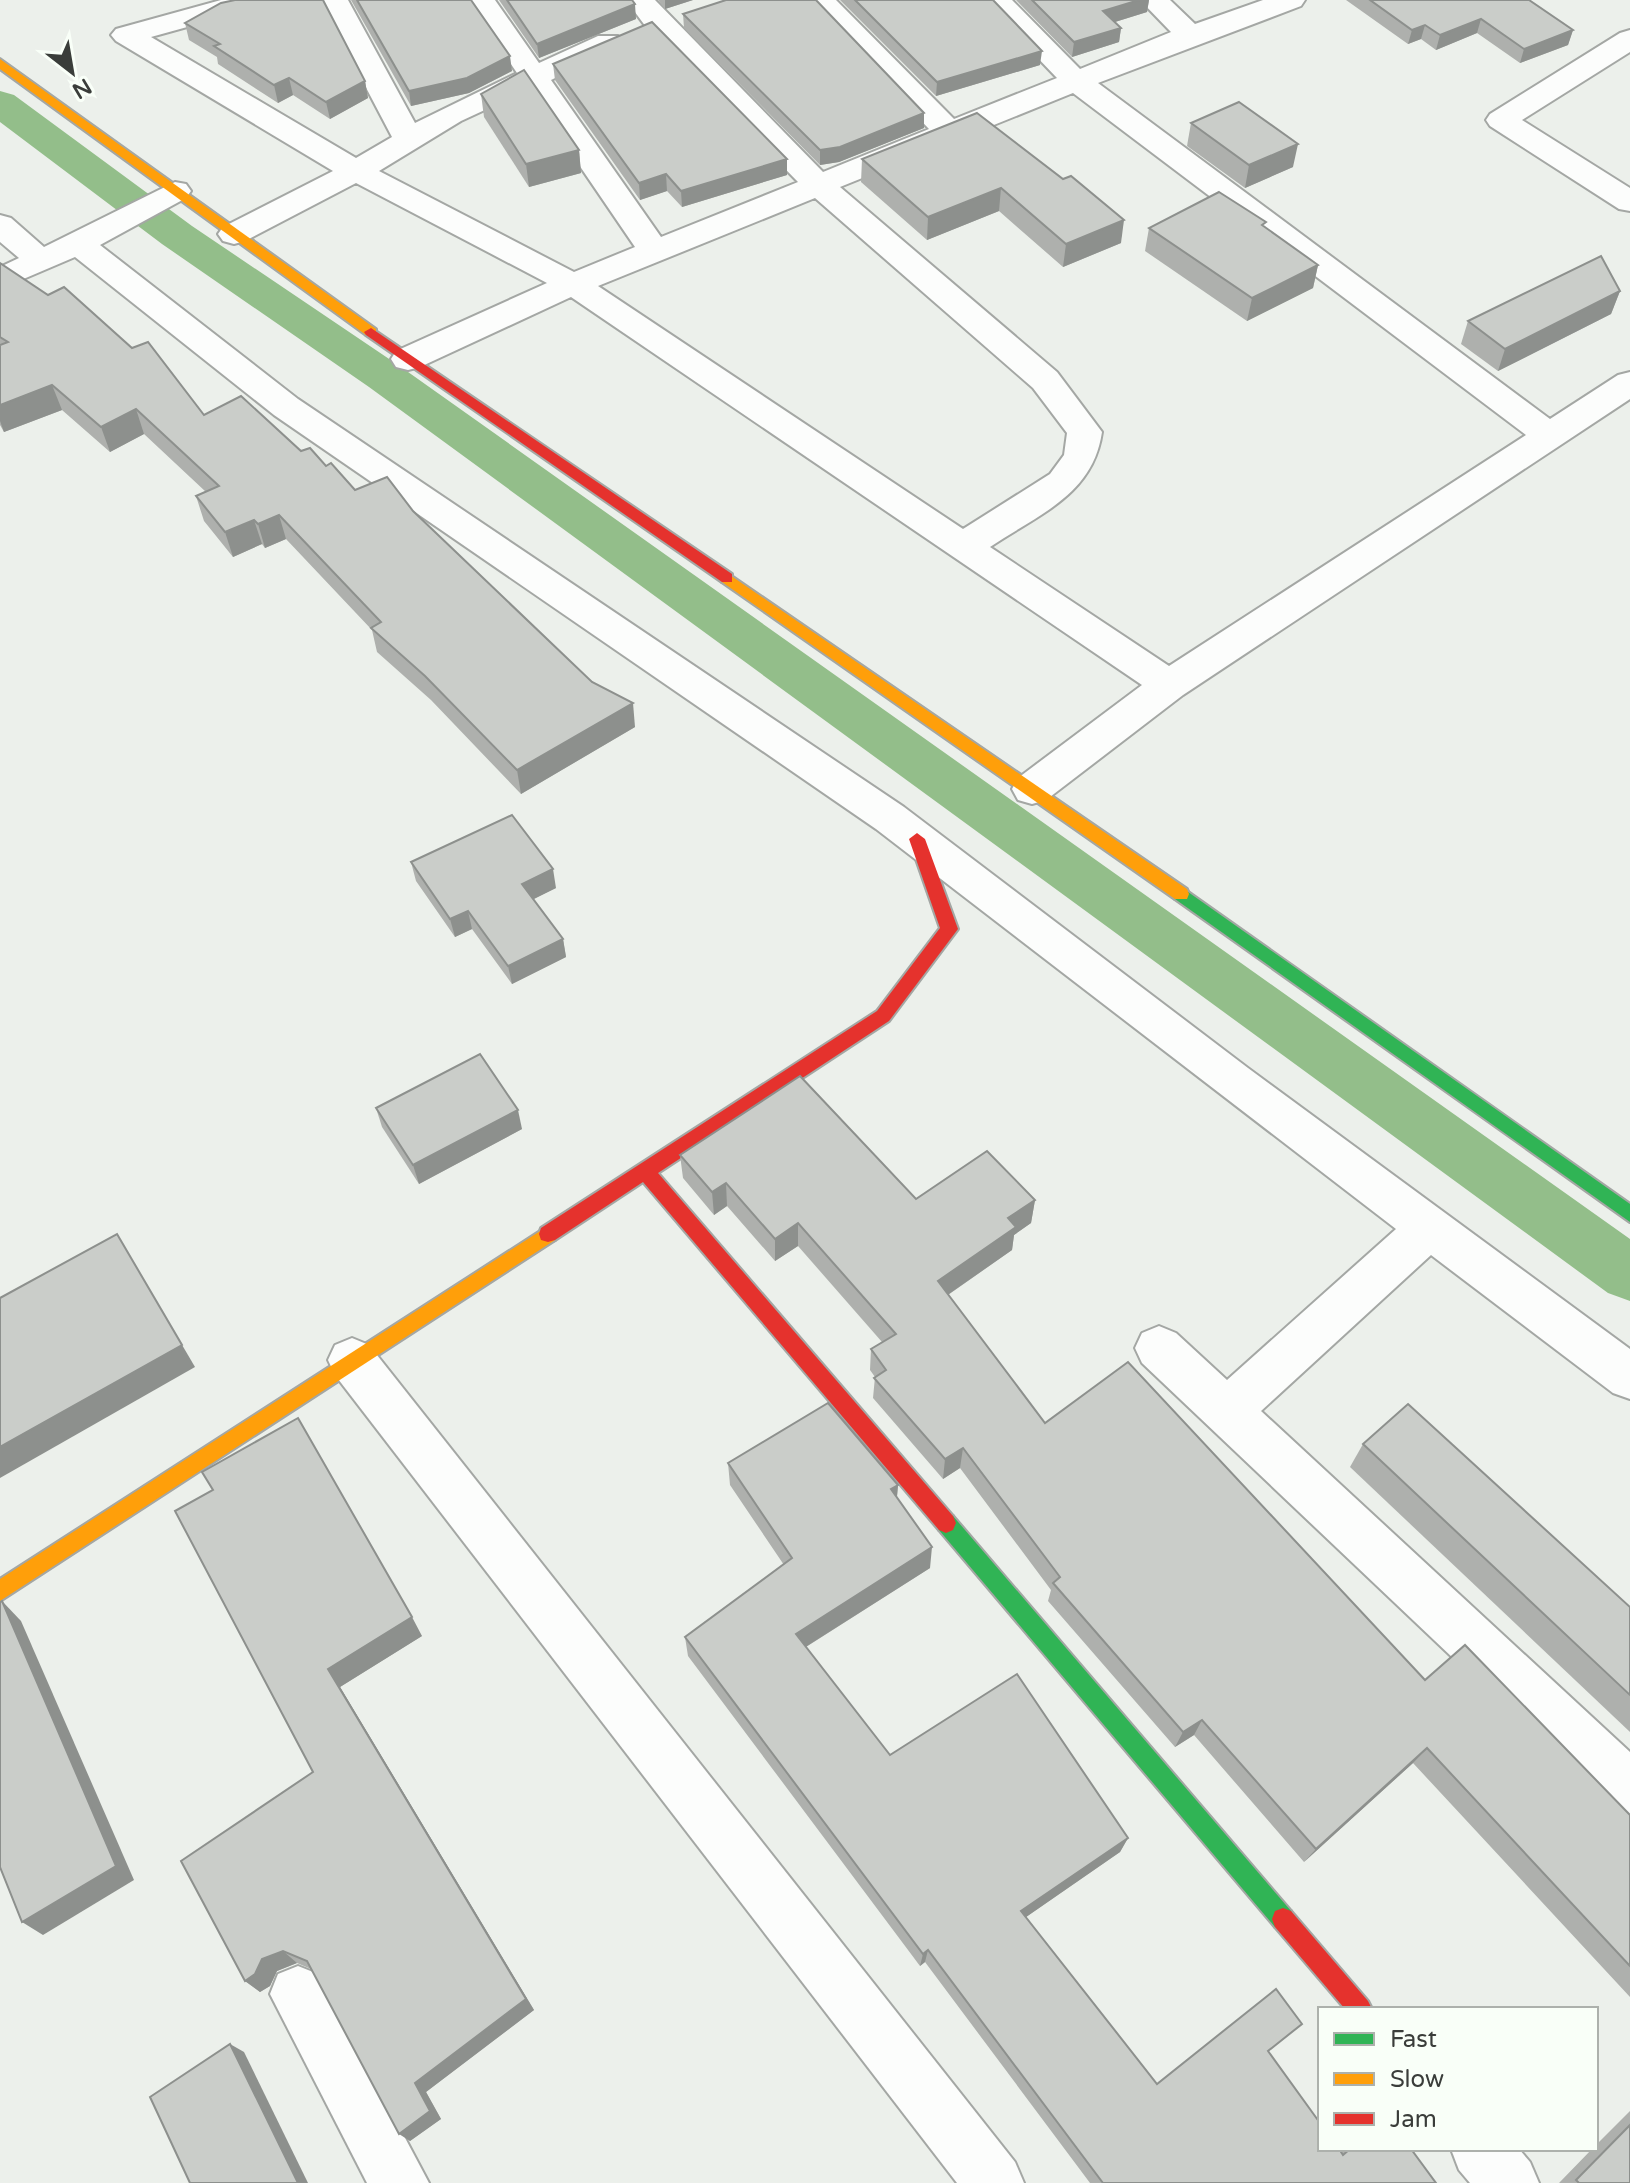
<svg xmlns="http://www.w3.org/2000/svg" width="1630" height="2183" font-family="'Varela Round',sans-serif">
  <style>
    .lines { fill: none; stroke-linecap: round; stroke-linejoin: round }
    .canal { fill: #93be8a; fill-rule: evenodd }
    .street-casing { stroke: #a4a7a4; stroke-width: 4 }
    .fast-casing { stroke: #a4a7a4; stroke-width: 4 }
    .slow-casing { stroke: #a4a7a4; stroke-width: 4 }
    .jam-casing { stroke: #a4a7a4; stroke-width: 4 }
    .street { fill: #fcfdfc; fill-rule: evenodd }
    .fast { fill: #30b455; fill-rule: evenodd }
    .slow { fill: #ff9f0a; fill-rule: evenodd }
    .jam { fill: #e5322d; fill-rule: evenodd }
    .wall { fill: #aeb0ad }
    .shaded-wall { fill: #8d908d }
    .building { fill: #cacdc9; stroke: #8d908d; stroke-width: 2 }
  </style>
  <rect width="100%" height="100%" fill="#ecf0eb"/>
  <g class="lines">
    <polygon class="canal" points="0,91 14,95 192,226 401,367 1630,1239 1630,1301 1608,1293 369,387 162,244 0,122"/>
    <g class="street-casing">
      <g id="street">
        <path d="M221 0H267L263 6 151 37 356 158 392 137 320 0H348L415 123 517 73 467 0H495L539 63 598 36H618L623 42 618 48 551 80 661 237 798 182 646 27 626 0H655L823 172 929 129 806 0H836L954 119 1057 78 982 0H1012L1080 69 1171 32 1140 0H1170L1195 24 1263 0H1305L1301 6 1098 83 1550 419 1618 375 1630 372V399L1183 695 1046 800 1032 804 1018 800 1012 789 1018 778 1142 685 571 297 420 367 408 370 396 367 391 359 396 351 547 283 356 183 245 241 234 244 223 241 218 234 223 227 333 171 116 41 111 35 116 29ZM528 90 635 247 574 272 379 171 461 121ZM1073 93 1526 435 1169 666 990 547C1039 514 1093 495 1102 432L1057 372 840 187ZM815 198 1033 388 1067 433 1064 455 1050 474 963 529 598 286Z"/>
        <polygon points="1630,30 1630,52 1522,120 1630,188 1630,211 1619,209 1490,126 1486,120 1490,114 1620,33"/>
        <polygon points="175,182 186,184 191,191 186,198 100,245 298,399 904,807 1248,1068 1630,1349 1630,1399 1613,1393 1431,1255 1261,1411 1630,1752 1630,1816 1611,1808 1142,1363 1135,1348 1142,1333 1159,1326 1176,1333 1227,1380 1396,1229 876,829 274,415 75,257 0,289 0,267 19,258 0,242 0,215 11,218 44,247"/>
        <polygon points="352,1338 369,1345 1015,2162 1024,2183 957,2183 335,1375 328,1360 335,1345"/>
        <polygon points="298,1966 318,1974 429,2183 367,2183 270,1994 278,1974"/>
        <polygon points="1451,2149 1519,2149 1530,2162 1539,2183 1470,2183 1459,2170"/>
      </g>
    </g>
    <g class="fast-casing">
      <g id="fast">
        <polygon points="1181,887 1630,1204 1630,1222 1175,899 1173,894"/>
        <polygon points="946,1513 953,1516 1291,1911 1294,1919 1291,1927 1283,1930 1275,1927 939,1530 936,1523 939,1516"/>
      </g>
    </g>
    <g class="slow-casing">
      <g id="slow">
        <polygon points="0,59 376,329 376,335 366,335 0,69"/>
        <polygon points="727,573 1187,889 1189,894 1187,899 1175,899 722,582 719,578"/>
        <polygon points="548,1226 555,1228 557,1234 555,1240 0,1601 0,1579"/>
      </g>
    </g>
    <g class="jam-casing">
      <g id="jam">
        <polygon points="371,328 732,574 732,582 722,582 366,335 364,332"/>
        <polygon points="917,833 925,839 958,929 889,1021 658,1173 953,1516 956,1523 953,1530 946,1533 939,1530 643,1182 555,1240 548,1242 541,1240 539,1234 541,1228 877,1011 940,928 909,839"/>
        <polygon points="1283,1908 1291,1911 1368,2001 1372,2009 1345,2009 1275,1927 1272,1919 1275,1911"/>
      </g>
    </g>
    <use href="#street" class="street"/>
    <use href="#fast" class="fast"/>
    <use href="#slow" class="slow"/>
    <use href="#jam" class="jam"/>
  </g>
  <g class="wall">
    <polygon points="351,0 471,0 512,71 469,93 411,106"/>
    <polygon points="499,0 632,0 636,19 539,58"/>
    <polygon points="658,0 693,0 665,9"/>
    <polygon points="840,0 993,0 1040,65 936,96"/>
    <polygon points="1016,0 1149,0 1147,12 1115,22 1121,28 1119,42 1072,57"/>
    <polygon points="1346,0 1529,0 1573,30 1568,45 1520,63 1477,33 1436,50 1421,39 1408,44"/>
    <polygon points="683,14 924,113 924,128 839,162 820,165 684,28"/>
    <polygon points="185,23 365,81 368,98 330,119 293,95 278,103 218,64 217,57 189,40"/>
    <polygon points="553,64 787,159 787,175 682,207 667,191 640,200 555,80"/>
    <polygon points="481,94 579,150 581,173 529,187 484,117"/>
    <polygon points="1191,123 1293,167 1245,188 1187,146"/>
    <polygon points="862,159 1063,179 1121,243 1063,267 999,211 927,240 861,182"/>
    <polygon points="1265,227 1318,265 1313,288 1247,321 1145,251 1149,228"/>
    <polygon points="0,263 204,415 301,451 326,466 355,490 413,511 635,727 521,794 431,700 377,652 372,630 286,539 265,548 262,544 233,557 204,521 196,496 206,492 144,434 110,452 62,410 4,432 0,425"/>
    <polygon points="1620,291 1611,314 1498,371 1461,344 1468,321"/>
    <polygon points="411,862 556,888 533,899 563,939 566,957 512,984 472,929 455,937 416,881"/>
    <polygon points="376,1108 522,1129 419,1184 382,1127"/>
    <polygon points="680,1155 916,1199 1035,1200 1031,1223 1014,1235 1012,1250 948,1295 1045,1423 1425,1680 1630,1815 1630,1997 1413,1763 1304,1862 1194,1735 1175,1747 1048,1601 1051,1590 960,1468 943,1479 873,1398 875,1377 870,1370 871,1349 882,1342 798,1246 775,1261 727,1206 714,1215 683,1178"/>
    <polygon points="1363,1444 1630,1607 1630,1732 1350,1467"/>
    <polygon points="728,1463 898,1485 897,1497 930,1568 806,1647 890,1755 1128,1838 1120,1852 1026,1917 1157,2084 1268,2051 1340,2152 1344,2149 1411,2149 1436,2183 1090,2183 925,1962 920,1966 688,1656 685,1637 784,1565 730,1485"/>
    <polygon points="175,1511 422,1636 340,1687 534,2010 426,2092 441,2119 410,2141 311,1969 297,1963 277,1971 270,1986 260,1992 245,1981 313,1772"/>
    <polygon points="1630,2111 1630,2183 1559,2183 1592,2149 1596,2149 1596,2145"/>
  </g>
  <g class="shaded-wall">
    <polygon points="665,0 693,0 665,9"/>
    <polygon points="1139,0 1149,0 1147,12 1102,26 1103,11"/>
    <polygon points="635,4 636,19 539,58 537,44"/>
    <polygon points="1481,19 1477,33 1436,50 1440,35"/>
    <polygon points="1425,25 1421,39 1408,44 1412,30"/>
    <polygon points="1121,28 1119,42 1072,57 1074,42"/>
    <polygon points="1573,30 1568,45 1520,63 1524,49"/>
    <polygon points="1042,51 1040,65 936,96 937,82"/>
    <polygon points="510,56 512,71 469,93 411,106 409,91"/>
    <polygon points="289,78 293,95 278,103 274,85"/>
    <polygon points="365,81 368,98 330,119 326,102"/>
    <polygon points="924,113 924,128 839,162 820,165 820,150"/>
    <polygon points="1298,144 1293,167 1245,188 1249,165"/>
    <polygon points="579,150 581,173 529,187 526,164"/>
    <polygon points="787,159 787,175 682,207 681,191"/>
    <polygon points="666,174 667,191 640,200 639,183"/>
    <polygon points="1001,188 999,211 927,240 928,217"/>
    <polygon points="1124,220 1121,243 1063,267 1066,244"/>
    <polygon points="1318,265 1313,288 1247,321 1252,298"/>
    <polygon points="1620,291 1611,314 1498,371 1505,349"/>
    <polygon points="52,385 62,410 4,432 0,421 0,405"/>
    <polygon points="136,409 144,434 110,452 101,427"/>
    <polygon points="279,515 286,539 265,548 258,524"/>
    <polygon points="254,520 262,544 233,557 225,532"/>
    <polygon points="633,703 635,727 521,794 517,770"/>
    <polygon points="553,869 556,888 526,903 522,884"/>
    <polygon points="468,911 472,929 455,937 450,919"/>
    <polygon points="563,939 566,957 512,984 508,966"/>
    <polygon points="518,1110 522,1129 419,1184 413,1165"/>
    <polygon points="726,1183 727,1206 714,1215 712,1192"/>
    <polygon points="1035,1200 1031,1223 1014,1235 1012,1250 936,1303 938,1281 1008,1218"/>
    <polygon points="798,1223 798,1246 775,1261 775,1239"/>
    <polygon points="117,1234 195,1367 0,1478 0,1447"/>
    <polygon points="963,1448 960,1468 943,1479 945,1459"/>
    <polygon points="898,1485 896,1507 891,1489"/>
    <polygon points="932,1547 930,1568 796,1653 796,1634"/>
    <polygon points="2,1601 21,1621 134,1880 43,1935 22,1922"/>
    <polygon points="412,1617 422,1636 340,1687 534,2010 426,2092 441,2119 410,2141 399,2134 328,1669"/>
    <polygon points="1202,1720 1194,1735 1175,1747 1183,1732"/>
    <polygon points="1427,1748 1413,1763 1304,1862 1316,1849"/>
    <polygon points="1128,1838 1120,1852 1016,1924 1021,1911"/>
    <polygon points="928,1950 925,1962 920,1966 923,1954"/>
    <polygon points="283,1951 297,1963 277,1971 270,1986 260,1992 245,1981 262,1959"/>
    <polygon points="230,2044 244,2052 308,2183 298,2183"/>
  </g>
  <g class="building">
    <polygon points="235,0 323,0 365,81 326,102 289,78 274,85 214,46 220,44 185,23 221,3"/>
    <polygon points="357,0 471,0 510,56 467,78 409,91"/>
    <polygon points="507,0 632,0 635,4 537,44"/>
    <polygon points="726,0 816,0 924,113 840,147 820,150 683,14"/>
    <polygon points="855,0 993,0 1042,51 937,82"/>
    <polygon points="1032,0 1139,0 1103,11 1121,28 1074,42"/>
    <polygon points="1370,0 1529,0 1573,30 1524,49 1481,19 1440,35 1425,25 1412,30"/>
    <polygon points="652,22 787,159 681,191 666,174 639,183 553,64"/>
    <polygon points="524,70 579,150 526,164 481,94"/>
    <polygon points="1239,102 1298,144 1249,165 1191,123"/>
    <polygon points="977,113 1063,179 1071,176 1124,220 1066,244 1001,188 928,217 862,159"/>
    <polygon points="1219,192 1266,222 1262,225 1318,265 1252,298 1149,228"/>
    <polygon points="1601,256 1620,291 1505,349 1468,321"/>
    <polygon points="0,263 48,295 64,287 132,348 148,342 204,415 241,396 301,451 310,448 326,466 331,463 355,490 387,477 413,511 592,682 633,703 517,770 425,676 371,628 381,622 279,515 258,524 254,520 225,532 196,496 219,486 136,409 101,427 52,385 0,405 0,345 8,342 0,337"/>
    <polygon points="512,815 553,869 522,884 563,939 508,966 468,911 450,919 411,862"/>
    <polygon points="480,1054 518,1110 413,1165 376,1108"/>
    <polygon points="800,1076 916,1199 987,1151 1035,1200 1008,1218 1016,1227 938,1281 1045,1423 1128,1362 1425,1680 1465,1645 1630,1815 1630,1966 1427,1748 1316,1849 1202,1720 1183,1732 1053,1583 1060,1577 963,1448 945,1459 874,1378 886,1370 871,1349 896,1334 798,1223 775,1239 726,1183 712,1192 680,1155"/>
    <polygon points="117,1234 182,1345 0,1447 0,1298"/>
    <polygon points="828,1403 898,1485 891,1489 932,1547 796,1634 890,1755 1017,1674 1128,1838 1021,1911 1157,2084 1276,1989 1302,2024 1268,2051 1320,2123 1320,2149 1339,2149 1343,2155 1350,2149 1411,2149 1436,2183 1103,2183 928,1950 923,1954 685,1637 792,1558 728,1463"/>
    <polygon points="1408,1404 1630,1607 1630,1695 1363,1444"/>
    <polygon points="298,1418 412,1617 328,1669 526,1999 415,2083 430,2111 399,2134 307,1961 283,1951 262,1959 255,1974 245,1981 181,1861 313,1772 175,1511 213,1490 202,1472"/>
    <polygon points="2,1601 116,1866 22,1922 0,1867 0,1602"/>
    <polygon points="230,2044 298,2183 190,2183 150,2097"/>
    <polygon points="1630,2125 1630,2183 1579,2183 1576,2180"/>
  </g>
  <rect x="1318" y="2007" width="280" height="144" fill="#f9fff8" stroke="#adb1ac" stroke-width="2"/>
  <rect x="1334" y="2033" width="40" height="12" fill="#30b455" stroke="#adb1ac" stroke-width="2"/>
  <text x="1390" y="2047" font-size="24" fill="#3a3d3a">Fast</text>
  <rect x="1334" y="2073" width="40" height="12" fill="#ff9f0a" stroke="#adb1ac" stroke-width="2"/>
  <text x="1390" y="2087" font-size="24" fill="#3a3d3a">Slow</text>
  <rect x="1334" y="2113" width="40" height="12" fill="#e5322d" stroke="#adb1ac" stroke-width="2"/>
  <text x="1390" y="2127" font-size="24" fill="#3a3d3a">Jam</text>
  <g transform="translate(72 72) rotate(149)" stroke="#f9fff8" stroke-width="6" paint-order="stroke">
  <path d="M0-6L14 30L0 20L-14 30Z" fill="#3a3d3a"/>
  <text y="-12" font-size="22" font-weight="bold" text-anchor="middle" fill="#3a3d3a">N</text>
  </g>
</svg>
